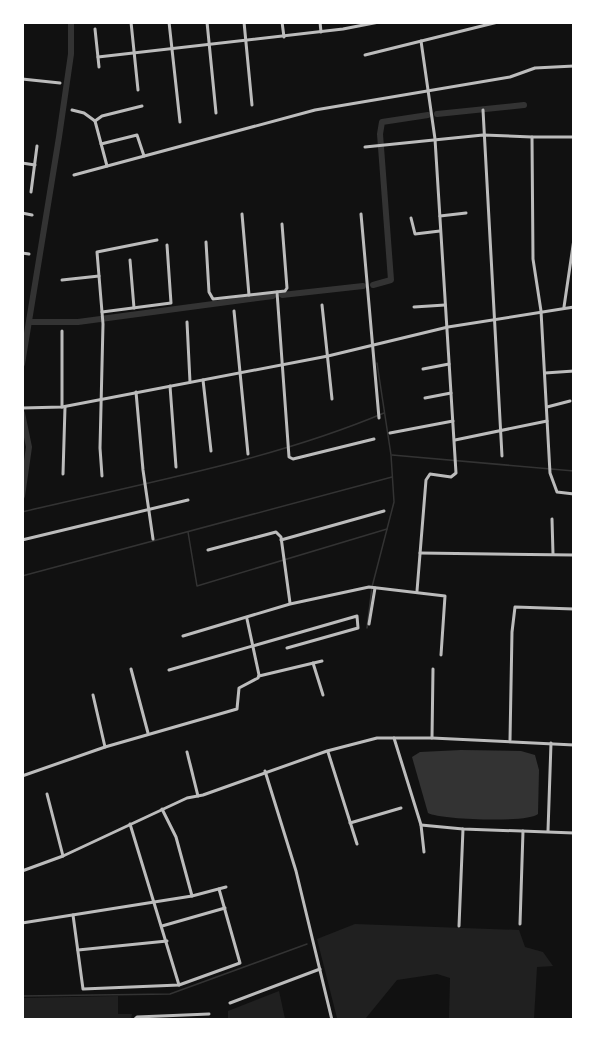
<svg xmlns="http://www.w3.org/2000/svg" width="596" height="1042" font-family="'Nunito Sans',sans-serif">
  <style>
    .green { fill: #202020 }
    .water { fill: #333 }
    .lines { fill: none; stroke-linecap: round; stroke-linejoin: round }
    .stream { stroke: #333; stroke-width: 1.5 }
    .canal { stroke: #333; stroke-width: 6 }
    .minor { stroke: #bcbcbc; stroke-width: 3 }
  </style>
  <rect width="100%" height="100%" fill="#111"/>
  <g class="green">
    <polygon points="355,924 519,930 525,947 543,952 553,966 537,967 534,1019 449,1019 450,978 437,974 397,980 366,1018 337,1018 317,939"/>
    <polygon points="279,991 285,1019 228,1019 228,1011"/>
    <polygon points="118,996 118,1014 132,1014 131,1019 23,1019 23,998"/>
  </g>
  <path class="water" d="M461 750 521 751 535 755 539 770 538 814C529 823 441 820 428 813L412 757 420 752Z"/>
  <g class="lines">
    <g class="stream">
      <polyline points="392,455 574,471"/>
      <path d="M22 512C143 483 270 461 384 413"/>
      <polyline points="188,532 197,586 387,529"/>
      <polyline points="22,576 392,477"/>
      <polyline points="367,628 372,587 394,502 391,455 377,363"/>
      <polyline points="22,996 170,994 307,944"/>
    </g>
    <g class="canal">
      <polyline points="437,114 524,105"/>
      <polyline points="373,285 391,280 380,134 382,122 428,115"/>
      <polyline points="282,295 363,286"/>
      <polyline points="30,322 78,322 273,296"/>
      <polyline points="22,364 59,137 71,54 71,22"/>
      <polyline points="22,413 29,447 22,496"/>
    </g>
    <g class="minor">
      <polyline points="131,22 138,90"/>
      <polyline points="169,22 180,122"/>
      <polyline points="207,22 216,113"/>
      <polyline points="244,22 252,105"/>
      <polyline points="282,22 284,37"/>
      <polyline points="320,22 321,32"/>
      <polyline points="95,29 99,67"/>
      <polyline points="365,55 498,22"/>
      <polyline points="98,57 343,29 379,22"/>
      <polyline points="22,79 60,83"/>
      <polyline points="72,110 84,113 95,121"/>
      <polyline points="483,110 502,456"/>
      <polyline points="532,137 574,137"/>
      <polyline points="101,144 137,135 144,156"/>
      <polyline points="365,147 483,135 532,137 533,259 541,311 550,473 557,492 574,494"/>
      <polyline points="22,163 35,165"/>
      <polyline points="107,166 95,121 102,116 142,106"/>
      <polyline points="74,175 315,110 510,77 535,68 574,66"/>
      <polyline points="31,192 37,146"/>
      <polyline points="22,213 32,215"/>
      <polyline points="242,214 249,295"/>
      <polyline points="361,214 379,418"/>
      <polyline points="440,216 466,213"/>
      <polyline points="411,218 415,234 440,231"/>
      <polyline points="206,242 209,292 213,299 285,291 287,288 282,224"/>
      <polyline points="22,253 29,254"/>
      <polyline points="130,260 134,308"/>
      <polyline points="62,280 99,276"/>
      <polyline points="277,292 289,457 293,459 374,439"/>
      <polyline points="322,305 332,399"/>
      <polyline points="414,307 445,305"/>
      <polyline points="564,307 574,239"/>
      <polyline points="234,311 248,454"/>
      <polyline points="102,312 171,303 167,245"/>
      <polyline points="187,322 190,382"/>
      <polyline points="423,369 449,364"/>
      <polyline points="545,373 574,371"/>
      <polyline points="203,380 211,451"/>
      <polyline points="170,386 176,467"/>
      <polyline points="136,392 143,470 153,539"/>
      <polyline points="425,398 451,393"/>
      <polyline points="62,407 62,331"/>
      <polyline points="547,407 570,401"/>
      <polyline points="22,408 62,407 328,356 448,327 574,307"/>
      <polyline points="390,433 453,421"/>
      <polyline points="455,440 547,421"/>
      <polyline points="63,474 65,407"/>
      <polyline points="102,476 100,448 103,324 97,252 157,240"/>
      <polyline points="552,519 553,554"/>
      <polyline points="22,540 188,500"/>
      <polyline points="281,540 384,511"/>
      <polyline points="208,550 276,532 281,537 290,603"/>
      <polyline points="420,553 574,555"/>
      <polyline points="417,591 426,480 430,474 451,477 456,473 435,139 421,41"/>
      <polyline points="369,624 375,588"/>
      <polyline points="183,636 290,604 369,587 445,596 441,655"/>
      <polyline points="313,663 323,695"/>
      <polyline points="131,669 148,733"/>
      <polyline points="169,670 357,616 358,628 287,648"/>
      <polyline points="259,676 322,661"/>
      <polyline points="93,695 105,747"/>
      <polyline points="394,738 421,825 424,852"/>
      <polyline points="432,738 433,669"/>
      <polyline points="510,740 512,632 515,607 574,609"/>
      <polyline points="187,752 198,796"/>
      <polyline points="328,752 357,844"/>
      <polyline points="265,771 296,871 332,1020"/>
      <polyline points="22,776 105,747 237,709 239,688 258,678 259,675 247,619"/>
      <polyline points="47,794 63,856"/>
      <polyline points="162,809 176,837 192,896"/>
      <polyline points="350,823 401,808"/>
      <polyline points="130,824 179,985"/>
      <polyline points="421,825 463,829 574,833"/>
      <polyline points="548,831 551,743"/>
      <polyline points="22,871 63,856 187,798 203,795 327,751 377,738 432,738 574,745"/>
      <polyline points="73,915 83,989 179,985 240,963 219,889"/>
      <polyline points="22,923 192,896 226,887"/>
      <polyline points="520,924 523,831"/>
      <polyline points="162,926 225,908"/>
      <polyline points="459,926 463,829"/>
      <polyline points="78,950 167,941"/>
      <polyline points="230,1003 320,969"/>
      <polyline points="134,1020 137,1017 209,1014"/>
    </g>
  </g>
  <rect width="596" height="1042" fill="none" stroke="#ffffff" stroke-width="48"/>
</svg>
